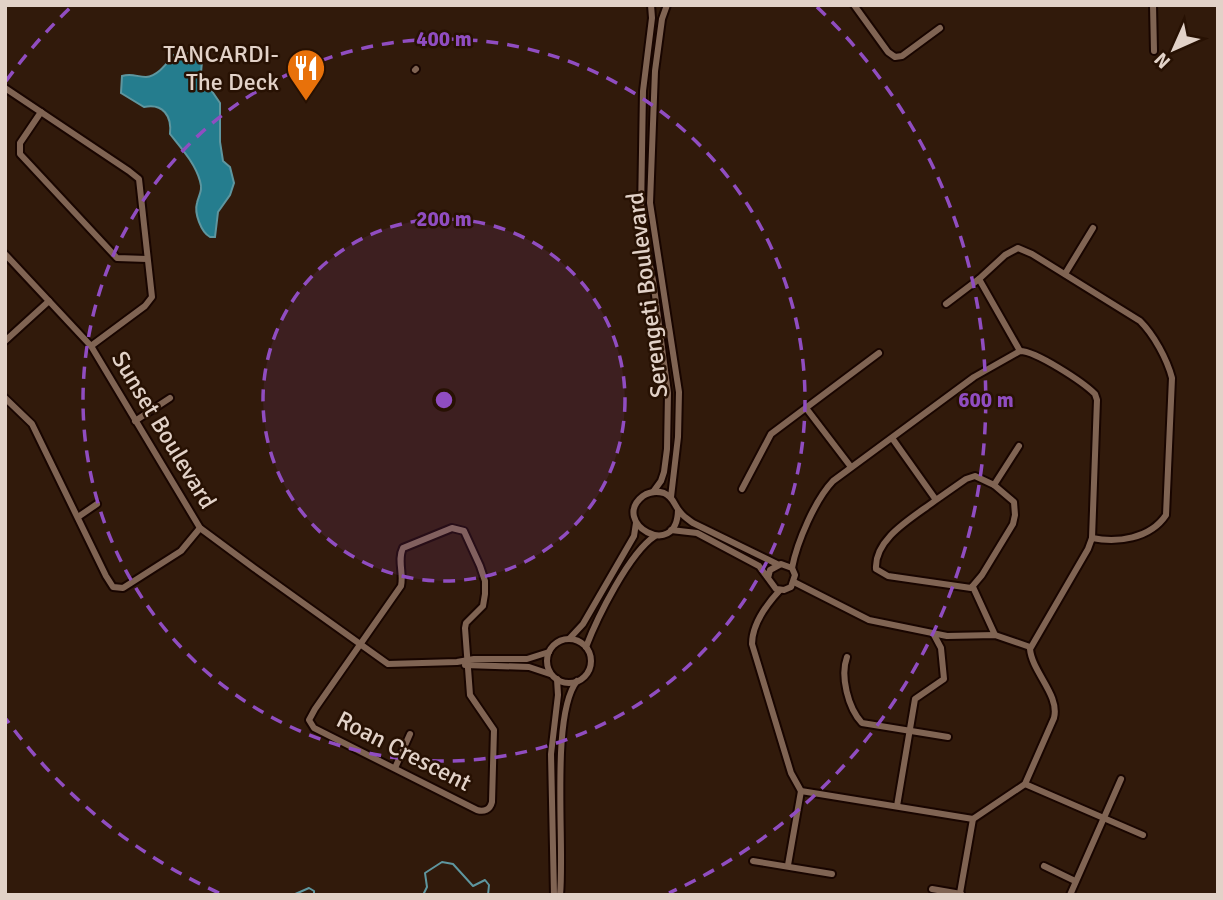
<svg xmlns="http://www.w3.org/2000/svg" width="1223" height="900" font-family="Signika,sans-serif">
  <style>
    .water { fill: #257d8e; stroke: #5e969f; stroke-width: 2 }
    .lines { fill: none; stroke-linecap: round; stroke-linejoin: round }
    .stream { stroke: #5e969f; stroke-width: 2 }
    .street-casing { stroke: #180500; stroke-width: 10 }
    .street { stroke: #806453; stroke-width: 6 }
    .ring { fill: none; stroke: #904dc1; stroke-width: 3.5; stroke-dasharray: 12 9 }
    .labels { text-anchor: middle; dominant-baseline: central; stroke-width: 5; stroke-linejoin: round; paint-order: stroke }
    .poi-label { font-size: 24px; fill: #e2d2c8; stroke: #271103; text-anchor: end }
    .street-label { font-size: 24px; fill: #e2d2c8; stroke: #271103 }
    .centre { fill: #904dc1; stroke: #271103; stroke-width: 3.5 }
    .ring-label { font-size: 21px; text-anchor: middle; font-weight: bold; fill: #904dc1; stroke: #271103; stroke-width: 5; stroke-linejoin: round; paint-order: stroke }
  </style>
  <rect width="100%" height="100%" fill="#311a0b"/>
  <path class="water" d="M189 53 198 55 202 61 201 73 205 81 220 103V142L223 161 230 167 234 183 230 195 218 212 215 237H210C201 232 194 213 197 203 199 194 203 191 200 181 195 163 181 148 170 134 172 116 163 103 144 107L121 93 122 76C132 73 137 77 146 77 158 76 167 63 174 55Z"/>
  <g class="lines">
    <g class="stream">
      <polyline points="43,895 49,895"/>
      <polyline points="293,895 309,888 314,891 314,895"/>
      <polyline points="423,895 427,887 425,873 442,862 453,864 473,886 485,880 489,885 488,895"/>
    </g>
    <g class="street-casing">
      <g id="street">
        <polyline points="651,5 652,18 643,91 641,212 643,232 653,280 668,393 667,449 664,472 661,481 653,492"/>
        <polyline points="667,5 662,19 655,71 650,203 679,392 678,437 671,497"/>
        <polyline points="854,5 888,52 895,57 902,56 940,28"/>
        <polyline points="1153,5 1154,51"/>
        <polyline points="415,70 416,69"/>
        <polyline points="5,88 129,171 139,179 152,297 145,306 91,346"/>
        <polyline points="41,112 20,143 20,154 117,258 147,259"/>
        <polyline points="5,254 91,346 200,528 254,568 388,664 457,662 474,659 527,659 549,652"/>
        <polyline points="1065,274 1093,228"/>
        <polyline points="946,304 979,279"/>
        <polyline points="5,341 49,301"/>
        <path d="M1020 351 979 279 1005 255 1018 248 1032 254 1140 321C1154 335 1167 359 1172 378L1166 515C1150 539 1117 543 1092 538"/>
        <polyline points="5,398 32,424 106,576 113,587 123,588 181,551 200,528"/>
        <polyline points="806,408 851,467"/>
        <polyline points="135,421 170,398"/>
        <path d="M892 438 936 500C914 517 874 538 876 569L888 576 971 588 982 575 1013 524 1015 515 1014 502 994 485 975 476 966 479 936 500"/>
        <polyline points="994,485 1019,446"/>
        <polyline points="742,489 771,434 879,353"/>
        <path d="M678 510C677 562 609 522 643 496 649 492 657 491 664 493 674 497 674 506 681 513 684 517 689 520 693 523L777 564"/>
        <polyline points="78,517 97,504"/>
        <path d="M452 528 464 531 480 566 485 581V594L483 606 466 623 465 628 470 695 494 730 492 802C490 810 484 812 477 810L314 728 309 720 315 709 401 586C404 573 397 560 403 548Z"/>
        <polyline points="671,530 697,533 759,566 776,589 784,590 791,587 795,575 792,568 781,564 770,570 768,578"/>
        <polyline points="794,582 869,620 947,636 995,635 1030,647"/>
        <polyline points="973,587 995,635"/>
        <path d="M780 590C767 604 752 624 752 644L791 773 801 791 973 819 1025 784 1054 718C1060 695 1032 672 1030 649L1088 549 1092 538 1097 400 1095 394C1083 382 1036 351 1020 351L974 377 833 481C815 500 797 542 792 568"/>
        <polyline points="570,638 583,624 634,536 636,523"/>
        <circle cx="569" cy="661" r="22"/>
        <path d="M586 647C597 618 629 553 655 536"/>
        <path d="M847 657C840 676 848 708 862 723L948 737"/>
        <polyline points="465,665 529,667 550,674"/>
        <polyline points="395,768 410,734"/>
        <polyline points="1025,784 1143,835"/>
        <polyline points="897,806 915,699 944,679 941,648 933,633"/>
        <polyline points="753,861 832,874"/>
        <polyline points="788,865 801,791"/>
        <polyline points="1044,866 1075,881"/>
        <polyline points="932,889 961,894"/>
        <polyline points="960,893 973,819"/>
        <polyline points="554,895 551,754 558,695 557,679"/>
        <path d="M560 895C565 846 550 715 577 681"/>
        <polyline points="1070,895 1121,779"/>
      </g>
    </g>
    <use href="#street" class="street"/>
  </g>
  <circle cx="444" cy="400" r="181" fill="#904dc1" fill-opacity=".12"/>
  <g class="ring">
    <circle cx="444" cy="400" r="181"/>
    <circle cx="444" cy="400" r="361"/>
    <path d="M219 893A542 542 0 0 1 6 719M6 81A542 542 0 0 1 71 7M817 7A542 542 0 0 1 669 893"/>
  </g>
  <defs>
    <g id="restaurant-pin" transform="scale(2.0125)"><path d="M0 17L-7.5 6A9.5 9.5 0 1 1 7.5 6Z" fill="#e8710a" stroke="#271103"/><path d="M-5-6h1v4h1v-4h1v4h1v-4h1v5L-1.5 .5V6h-2V.5L-5-1ZM5-6V6H3V1.5H1.5Q1.5-4 5-6Z" fill="#fff"/></g>
  </defs>
  <g fill-rule="evenodd">
    <use href="#restaurant-pin" x="306" y="68"/>
  </g>
  <g class="labels">
    <g class="poi-label">
      <text x="279" y="54">TANCARDI-<tspan x="279" dy="28">The Deck</tspan></text>
    </g>
    <g class="street-label">
      <text transform="translate(647 295) rotate(-97)">Serengeti Boulevard</text>
      <text transform="translate(164 430) rotate(59)">Sunset Boulevard</text>
      <text transform="translate(404 751) rotate(27)">Roan Crescent</text>
    </g>
  </g>
  <circle cx="444" cy="400" r="10" class="centre"/>
  <g class="ring-label">
    <text x="444" y="46">400 m</text>
    <text x="444" y="226">200 m</text>
    <text x="986" y="407">600 m</text>
  </g>
  <rect width="1223" height="900" fill="none" stroke="#e2d2c8" stroke-width="14"/>
  <g transform="translate(1174 49) rotate(225)" stroke="#271103" stroke-width="5" paint-order="stroke">
  <path d="M0-5L12 26L0 18L-12 26Z" fill="#e2d2c8"/>
  <text y="-10" font-size="19" font-weight="bold" text-anchor="middle" fill="#e2d2c8">N</text>
  </g>
</svg>
